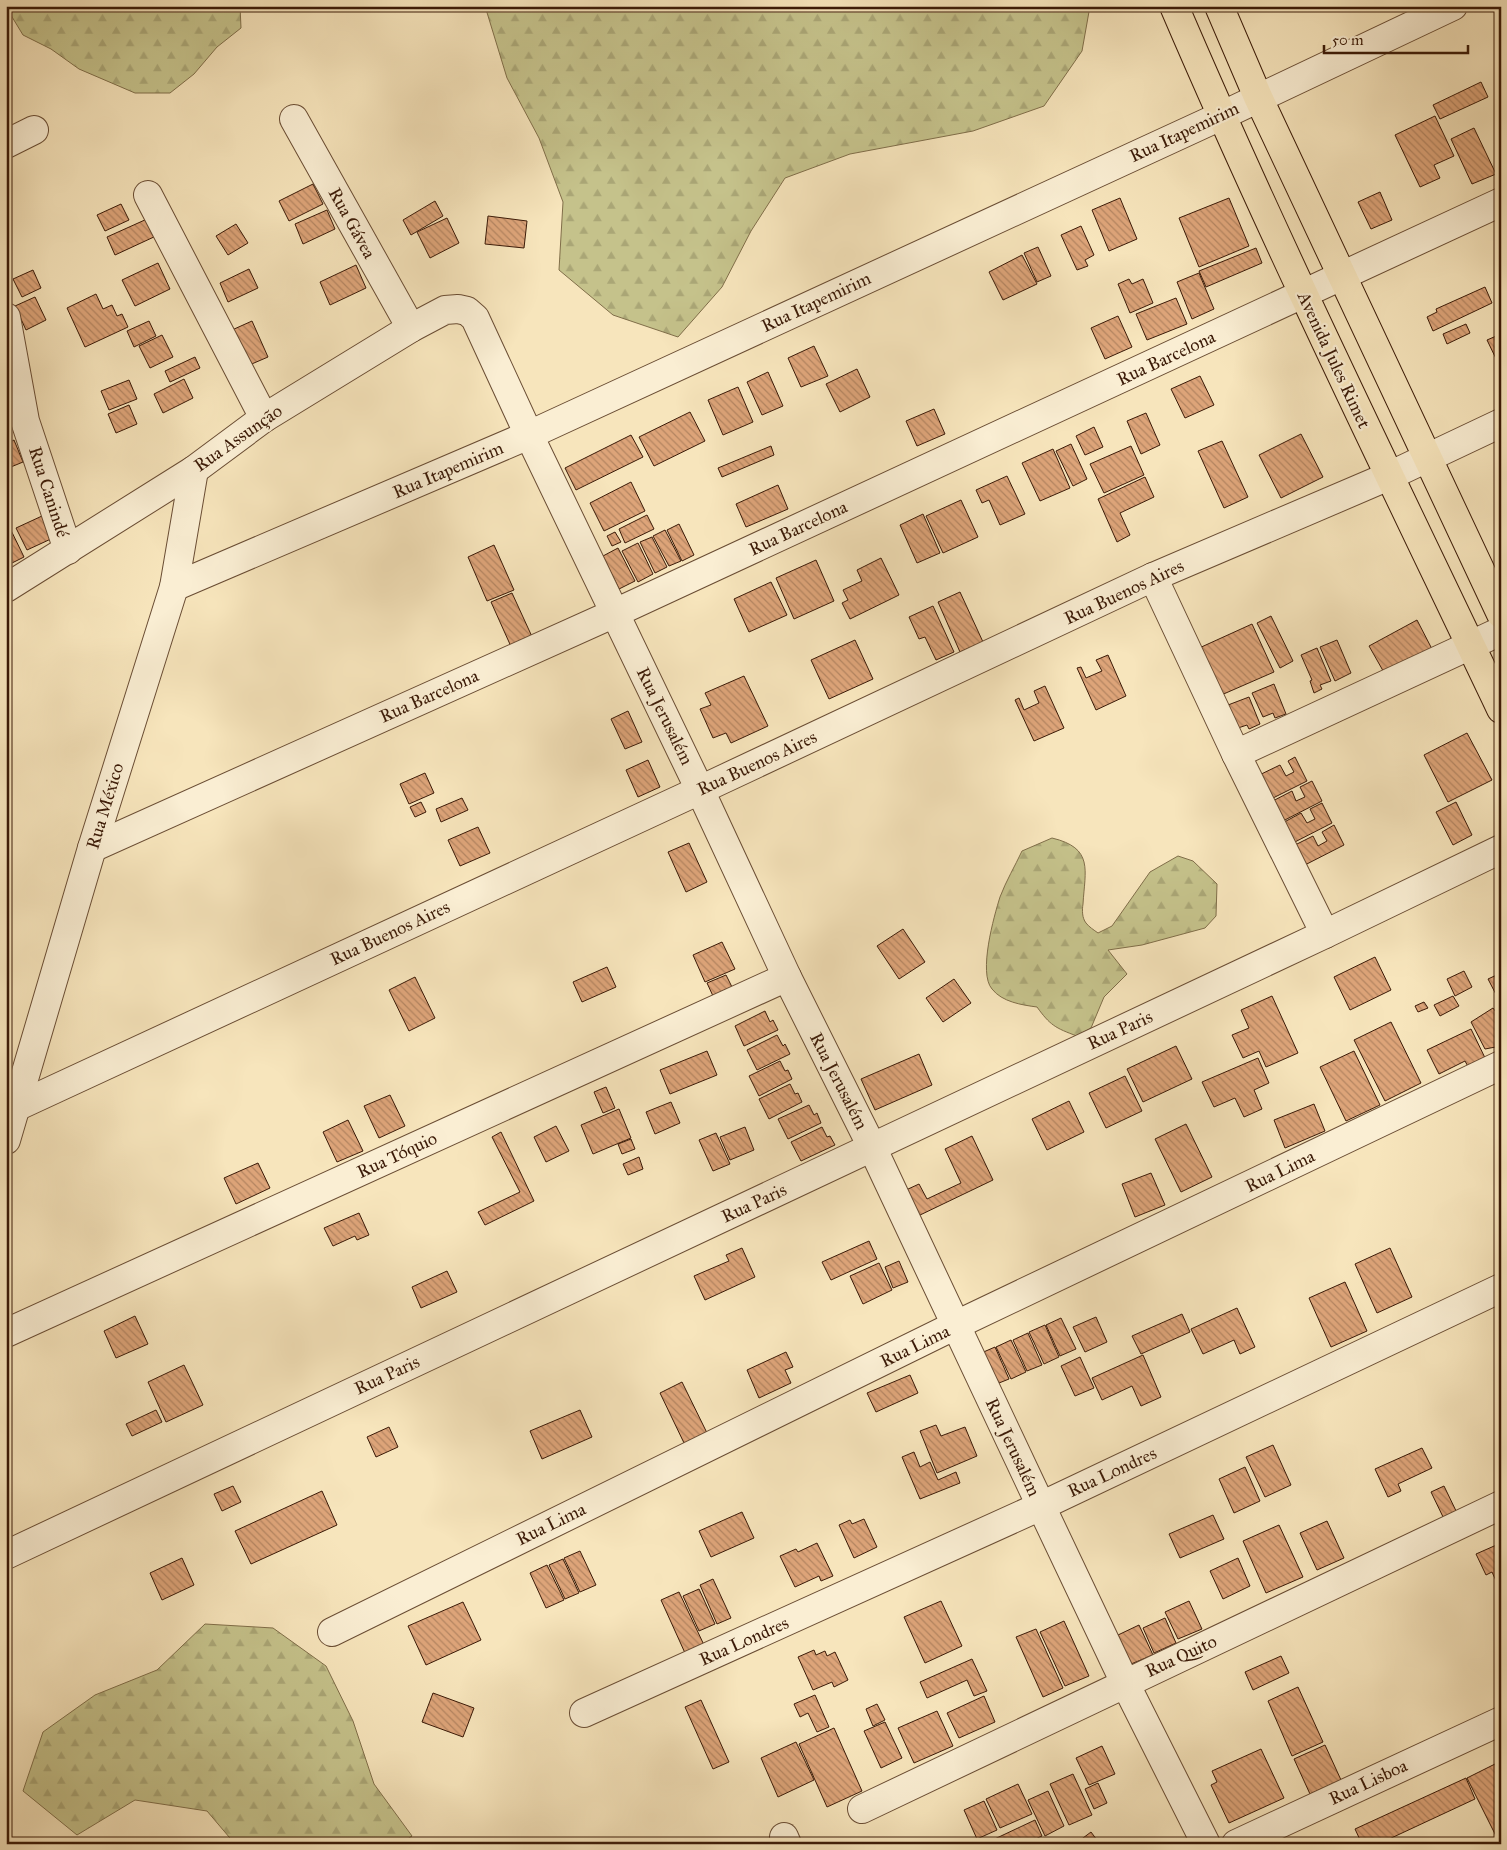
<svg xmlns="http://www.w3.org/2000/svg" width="1507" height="1850" font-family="'IM FELL Great Primer',serif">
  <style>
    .forest { fill: url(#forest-firs); stroke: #806e49 }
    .building { fill: url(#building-back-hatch); stroke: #3b1a07 }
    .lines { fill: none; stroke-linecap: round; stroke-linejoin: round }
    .minor-casing { stroke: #6a4d34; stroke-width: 30 }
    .major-casing { stroke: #3b1a07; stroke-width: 30 }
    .minor { stroke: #faeed3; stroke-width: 28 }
    .major { stroke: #f7e5bc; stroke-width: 28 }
    .labels { text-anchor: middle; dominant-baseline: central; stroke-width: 4.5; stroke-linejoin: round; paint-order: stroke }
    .street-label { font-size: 18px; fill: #3b1a07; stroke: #faeed3 }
  </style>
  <defs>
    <pattern id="forest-firs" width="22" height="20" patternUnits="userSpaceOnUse" patternTransform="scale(1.25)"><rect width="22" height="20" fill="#c5c28b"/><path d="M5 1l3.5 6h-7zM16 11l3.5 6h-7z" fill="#aaa676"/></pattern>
    <pattern id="building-back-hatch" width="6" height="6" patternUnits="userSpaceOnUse" patternTransform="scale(1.25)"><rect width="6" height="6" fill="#dda479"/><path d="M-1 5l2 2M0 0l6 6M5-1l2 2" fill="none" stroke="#b48561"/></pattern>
  </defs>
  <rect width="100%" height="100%" fill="#f7e5bc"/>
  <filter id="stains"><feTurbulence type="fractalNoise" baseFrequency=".004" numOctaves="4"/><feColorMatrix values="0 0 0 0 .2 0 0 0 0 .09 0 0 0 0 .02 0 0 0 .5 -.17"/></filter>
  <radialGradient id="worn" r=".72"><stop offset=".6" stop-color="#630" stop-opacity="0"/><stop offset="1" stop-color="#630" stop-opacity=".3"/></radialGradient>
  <g class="forest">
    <polygon points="240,6 241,28 217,47 194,74 170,93 135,93 79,69 51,49 23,35 6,7"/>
    <polygon points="485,6 1090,6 1082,51 1044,106 973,131 850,154 785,178 751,231 722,287 678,337 613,315 559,270 563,202 539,138 507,78"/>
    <path d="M1052 838C1094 848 1085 870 1083 904 1082 910 1082 918 1086 923 1089 927 1094 930 1098 933L1112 926 1150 872 1178 856 1193 861 1217 884 1216 916 1205 928 1142 945 1108 950 1127 974 1104 997 1091 1028 1077 1036C1055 1028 1050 1025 1037 1007 1022 1005 1002 1002 992 989 978 973 994 916 1000 897 1006 881 1015 866 1022 851Z"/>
    <polygon points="205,1624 273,1628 326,1666 353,1721 374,1784 412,1836 400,1844 235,1844 207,1811 135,1800 77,1835 23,1791 43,1732 95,1695 157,1670"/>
  </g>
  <g class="building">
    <polygon points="1481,82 1488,97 1440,119 1433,105"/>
    <polygon points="1435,116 1454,156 1434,165 1440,178 1420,187 1395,135"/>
    <polygon points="1474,128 1496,174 1472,184 1451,139"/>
    <polygon points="313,184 323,204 289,221 279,201"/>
    <polygon points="1380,192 1392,220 1371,229 1358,202"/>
    <polygon points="1120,198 1137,239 1109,251 1092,210"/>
    <polygon points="1229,198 1249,246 1199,267 1179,218"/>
    <polygon points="435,201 443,216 411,235 403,220"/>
    <polygon points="121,204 129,220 105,231 97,215"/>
    <polygon points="327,210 335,229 303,244 295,224"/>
    <polygon points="488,216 527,221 524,248 485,244"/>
    <polygon points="447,218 459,243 430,258 417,232"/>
    <polygon points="147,219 156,236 115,255 107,237"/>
    <polygon points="236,224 248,243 228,255 216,236"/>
    <polygon points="1081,226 1094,255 1085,260 1088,266 1077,270 1061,235"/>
    <polygon points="1038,247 1051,276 1037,282 1024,253"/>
    <polygon points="1256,248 1262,263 1206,287 1199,271"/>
    <polygon points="1022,255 1037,284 1003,300 989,272"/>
    <polygon points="158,263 170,289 135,306 122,280"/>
    <polygon points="356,265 366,288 330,305 320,282"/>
    <polygon points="249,269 258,288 228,302 220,283"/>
    <polygon points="33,270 41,288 22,297 13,279"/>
    <polygon points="1199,273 1214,309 1192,319 1177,282"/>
    <polygon points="1129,279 1132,284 1143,279 1153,303 1130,313 1118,284"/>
    <polygon points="1485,287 1492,303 1433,331 1427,317 1437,312 1436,309"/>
    <polygon points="96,294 103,309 112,305 117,316 122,314 128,327 85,347 67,308"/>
    <polygon points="35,297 46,320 26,330 15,306"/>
    <polygon points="1176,298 1187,324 1147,340 1136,314"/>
    <polygon points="1118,316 1132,347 1105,359 1091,328"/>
    <polygon points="149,321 156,336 134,347 127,331"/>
    <polygon points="252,321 268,357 247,366 232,330"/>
    <polygon points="1466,324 1470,333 1447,344 1443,334"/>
    <polygon points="1501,334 1501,369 1487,340"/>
    <polygon points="162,335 173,357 150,368 139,346"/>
    <polygon points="814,346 828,376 801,387 788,358"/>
    <polygon points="195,357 200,368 170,382 165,371"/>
    <polygon points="857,369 870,397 840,412 826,384"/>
    <polygon points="768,372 783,406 762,415 747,382"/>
    <polygon points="1200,376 1214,405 1185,418 1171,389"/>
    <polygon points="184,379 193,398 163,413 154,394"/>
    <polygon points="129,380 137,399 109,410 101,391"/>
    <polygon points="738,387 753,422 723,435 708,400"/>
    <polygon points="129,405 137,424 116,433 108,414"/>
    <polygon points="934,409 945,434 917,446 906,421"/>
    <polygon points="690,412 705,441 654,466 639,437"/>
    <polygon points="1146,413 1160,445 1141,454 1127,421"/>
    <polygon points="1094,427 1103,447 1085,455 1076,436"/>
    <polygon points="1301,434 1323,477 1281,498 1259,455"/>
    <polygon points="631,435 643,457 576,490 565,468"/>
    <polygon points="14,440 23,462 6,469 6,444"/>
    <polygon points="1222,441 1248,497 1224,508 1198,451"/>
    <polygon points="1071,444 1087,479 1073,486 1056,451"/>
    <polygon points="771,446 774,455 722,477 718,468"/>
    <polygon points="1131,446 1144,475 1104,493 1090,464"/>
    <polygon points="1053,449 1070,488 1040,501 1022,463"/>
    <polygon points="1007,476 1025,514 1000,525 989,500 982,503 976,490"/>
    <polygon points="1145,477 1154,497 1120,513 1130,535 1117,542 1098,499"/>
    <polygon points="631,482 645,511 604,531 590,503"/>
    <polygon points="778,485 788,509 746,527 736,504"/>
    <polygon points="961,500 978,537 943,553 926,516"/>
    <polygon points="923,514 940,553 917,563 900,525"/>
    <polygon points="647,515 654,529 625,543 619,529"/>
    <polygon points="42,516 53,538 27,550 16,528"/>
    <polygon points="6,520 24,557 6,566"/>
    <polygon points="679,524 694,555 682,561 667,530"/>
    <polygon points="665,530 681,561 669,566 653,536"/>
    <polygon points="615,532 621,542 612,546 607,536"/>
    <polygon points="652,537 667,567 655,573 640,542"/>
    <polygon points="638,543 653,574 638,582 622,551"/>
    <polygon points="494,545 514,590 487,601 468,557"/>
    <polygon points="618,548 635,581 619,589 603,556"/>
    <polygon points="881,558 899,595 850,619 842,603 848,600 843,590 862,581 857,570"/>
    <polygon points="816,560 834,601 794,619 776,578"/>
    <polygon points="771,582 787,615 749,632 734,599"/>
    <polygon points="960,592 983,642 960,652 938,602"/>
    <polygon points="512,593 534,641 513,651 491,602"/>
    <polygon points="933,606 954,652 936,660 925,637 919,639 909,617"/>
    <polygon points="1271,616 1293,661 1280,668 1257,623"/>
    <polygon points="1417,620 1433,651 1386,676 1369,646"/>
    <polygon points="1252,624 1274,672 1219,696 1197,649"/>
    <polygon points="855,640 873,679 829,699 811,660"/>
    <polygon points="1337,640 1351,673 1335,681 1320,647"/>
    <polygon points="1317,648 1331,681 1320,685 1322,689 1314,693 1310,681 1312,680 1301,655"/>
    <polygon points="1108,655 1126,696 1096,710 1077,668 1081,667 1086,678 1102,671 1096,660"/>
    <polygon points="744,676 768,726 731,743 726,733 713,738 700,709 711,705 705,693"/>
    <polygon points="1274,684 1286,714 1275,718 1273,713 1263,717 1252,693"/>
    <polygon points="1045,686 1064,728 1034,741 1015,700 1019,698 1024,710 1039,703 1034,691"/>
    <polygon points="1249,697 1260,724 1249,729 1247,725 1238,728 1228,705"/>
    <polygon points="628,711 642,742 625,749 611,719"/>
    <polygon points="1467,733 1492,780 1448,802 1424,755"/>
    <polygon points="1295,757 1307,781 1263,803 1251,779 1280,765 1286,776 1294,772 1288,761"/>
    <polygon points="648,760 660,787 638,797 626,770"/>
    <polygon points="425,773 434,793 409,804 400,784"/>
    <polygon points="1312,781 1322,801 1277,824 1267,804 1292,791 1296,801 1305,797 1300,787"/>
    <polygon points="462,798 468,810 441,822 436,809"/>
    <polygon points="421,802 426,812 415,817 410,807"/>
    <polygon points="1456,802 1472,835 1453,845 1436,812"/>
    <polygon points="1322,803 1332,823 1287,846 1277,826 1301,813 1307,823 1315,819 1310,809"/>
    <polygon points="1334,825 1344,845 1299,868 1289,848 1313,836 1318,846 1327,841 1322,832"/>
    <polygon points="478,827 490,853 460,866 448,840"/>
    <polygon points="689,843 707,882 686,892 668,852"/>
    <polygon points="903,929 925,962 899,979 877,946"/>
    <polygon points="722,942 735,969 705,982 693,955"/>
    <polygon points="1375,957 1391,990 1350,1010 1334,977"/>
    <polygon points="607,967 616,987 582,1002 573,982"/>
    <polygon points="1464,971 1472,987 1455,996 1447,979"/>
    <polygon points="1501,973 1501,1004 1488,979"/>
    <polygon points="726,975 732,987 713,996 707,983"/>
    <polygon points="415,977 435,1018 409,1031 389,990"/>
    <polygon points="954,979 971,1003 943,1022 926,998"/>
    <polygon points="1272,996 1298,1053 1266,1067 1259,1051 1243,1058 1232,1035 1249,1028 1241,1010"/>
    <polygon points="1453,996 1459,1006 1440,1016 1434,1005"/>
    <polygon points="1424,1002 1428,1008 1418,1012 1415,1006"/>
    <polygon points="1493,1008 1501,1019 1501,1046 1485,1049 1471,1022"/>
    <polygon points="765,1011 770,1022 773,1020 778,1030 744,1046 735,1026"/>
    <polygon points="1391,1022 1421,1083 1385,1101 1354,1040"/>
    <polygon points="1471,1029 1488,1064 1471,1072 1465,1061 1439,1074 1427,1050"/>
    <polygon points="777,1035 783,1046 785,1044 790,1054 757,1070 747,1050"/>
    <polygon points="1176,1046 1192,1079 1143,1102 1127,1069"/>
    <polygon points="707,1051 717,1075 670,1094 660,1070"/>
    <polygon points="1354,1051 1380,1105 1346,1121 1320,1067"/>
    <polygon points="919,1054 932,1085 875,1110 861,1079"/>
    <polygon points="1258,1058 1269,1083 1254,1090 1262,1109 1244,1117 1235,1098 1214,1107 1202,1082"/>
    <polygon points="780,1061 785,1071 788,1070 792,1079 759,1096 749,1076"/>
    <polygon points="1125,1076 1142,1111 1106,1128 1089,1093"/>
    <polygon points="790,1084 795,1094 798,1093 802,1102 769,1119 759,1099"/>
    <polygon points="606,1087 615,1108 603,1113 594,1092"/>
    <polygon points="390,1095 405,1126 379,1138 364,1106"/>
    <polygon points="1069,1101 1084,1132 1047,1150 1032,1119"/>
    <polygon points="671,1102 680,1123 655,1134 646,1112"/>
    <polygon points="1314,1104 1325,1131 1285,1148 1274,1120"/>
    <polygon points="809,1105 814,1115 817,1113 821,1123 788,1139 778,1119"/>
    <polygon points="619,1109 631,1138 593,1154 581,1125"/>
    <polygon points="348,1120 363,1151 337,1162 323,1132"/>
    <polygon points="1186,1124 1212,1177 1181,1192 1155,1139"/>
    <polygon points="556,1126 569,1151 546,1162 534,1137"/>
    <polygon points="745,1127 754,1150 730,1160 720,1137"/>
    <polygon points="822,1127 827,1137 830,1136 835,1145 801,1161 791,1142"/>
    <polygon points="501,1132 534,1201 485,1225 478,1212 520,1192 492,1137"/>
    <polygon points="716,1133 730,1164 713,1171 699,1140"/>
    <polygon points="972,1136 993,1180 918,1216 906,1190 919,1184 927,1199 961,1183 945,1149"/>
    <polygon points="631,1139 635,1149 622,1154 618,1144"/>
    <polygon points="639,1157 643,1169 628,1175 623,1164"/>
    <polygon points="258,1163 270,1188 236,1204 224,1178"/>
    <polygon points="1151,1173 1165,1205 1135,1217 1122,1184"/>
    <polygon points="359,1213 369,1235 357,1240 355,1236 333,1246 324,1228"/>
    <polygon points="869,1241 877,1259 831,1280 822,1262"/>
    <polygon points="742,1248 755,1277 705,1300 694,1276 729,1261 726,1255"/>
    <polygon points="1390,1248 1412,1297 1377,1313 1355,1264"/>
    <polygon points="899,1261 908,1282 893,1288 885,1267"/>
    <polygon points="879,1263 892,1290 863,1304 850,1276"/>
    <polygon points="447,1271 457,1292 421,1308 412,1287"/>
    <polygon points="1345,1282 1367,1331 1331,1347 1309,1298"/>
    <polygon points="1237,1308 1255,1347 1240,1354 1234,1340 1203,1354 1191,1329"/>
    <polygon points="1182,1314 1190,1332 1141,1354 1132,1336"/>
    <polygon points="135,1316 148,1344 116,1358 104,1331"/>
    <polygon points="1096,1317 1107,1342 1085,1352 1073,1327"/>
    <polygon points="1061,1318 1076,1349 1060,1356 1046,1325"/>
    <polygon points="1045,1325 1059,1357 1044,1364 1029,1332"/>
    <polygon points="1028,1333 1042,1365 1027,1371 1013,1340"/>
    <polygon points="1011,1340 1026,1372 1011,1379 996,1347"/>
    <polygon points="995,1347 1009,1379 994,1385 979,1354"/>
    <polygon points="786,1352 793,1367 785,1370 791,1383 759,1398 747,1370"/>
    <polygon points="1143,1355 1161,1397 1141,1406 1132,1386 1102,1400 1092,1378"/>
    <polygon points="1080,1357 1094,1388 1075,1396 1061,1366"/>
    <polygon points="184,1365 203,1405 166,1422 148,1382"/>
    <polygon points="910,1375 918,1393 876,1412 867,1393"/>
    <polygon points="682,1382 708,1435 685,1445 660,1393"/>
    <polygon points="156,1410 162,1422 132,1436 126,1424"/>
    <polygon points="580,1410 592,1437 542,1459 530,1431"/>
    <polygon points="936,1425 941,1436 965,1427 977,1456 937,1473 920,1431"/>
    <polygon points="389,1427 398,1447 376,1457 367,1437"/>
    <polygon points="1273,1445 1291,1485 1265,1497 1246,1457"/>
    <polygon points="1422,1448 1432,1468 1398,1484 1401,1491 1388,1497 1375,1469"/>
    <polygon points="914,1452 920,1467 930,1462 938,1480 956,1472 960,1483 920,1499 902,1457"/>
    <polygon points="1245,1467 1260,1501 1234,1513 1219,1479"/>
    <polygon points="233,1486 241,1502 222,1511 214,1494"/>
    <polygon points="1444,1486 1458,1515 1445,1521 1431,1492"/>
    <polygon points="322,1491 337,1525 251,1564 235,1531"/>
    <polygon points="742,1512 754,1538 711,1557 699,1531"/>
    <polygon points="1213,1515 1224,1539 1180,1558 1169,1534"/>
    <polygon points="864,1519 877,1547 854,1558 839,1525 850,1520 852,1524"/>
    <polygon points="1327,1521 1344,1558 1317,1570 1300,1533"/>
    <polygon points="1279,1525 1303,1577 1266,1593 1243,1541"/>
    <polygon points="817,1543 833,1576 821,1581 819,1576 795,1587 780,1556 796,1549 798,1552"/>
    <polygon points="1501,1543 1501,1592 1492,1572 1486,1575 1476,1554"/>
    <polygon points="580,1551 596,1585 580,1592 564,1558"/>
    <polygon points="182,1558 194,1585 162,1600 150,1573"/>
    <polygon points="1238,1558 1250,1586 1223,1599 1210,1571"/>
    <polygon points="563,1559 579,1593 565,1599 549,1565"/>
    <polygon points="547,1565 564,1600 546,1608 530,1573"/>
    <polygon points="713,1579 731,1618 717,1624 700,1585"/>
    <polygon points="699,1589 715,1624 699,1631 683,1596"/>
    <polygon points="679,1592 704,1645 685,1653 661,1600"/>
    <polygon points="941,1601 962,1646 925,1663 904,1617"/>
    <polygon points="1189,1601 1202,1629 1178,1639 1165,1612"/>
    <polygon points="463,1602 481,1640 426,1665 408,1626"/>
    <polygon points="1165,1618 1176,1643 1154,1653 1143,1628"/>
    <polygon points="1064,1621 1089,1676 1065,1686 1040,1632"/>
    <polygon points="1139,1625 1153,1655 1131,1664 1118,1635"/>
    <polygon points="1036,1629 1063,1688 1043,1697 1016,1637"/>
    <polygon points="814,1650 816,1655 825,1651 827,1656 835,1652 848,1680 834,1687 832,1682 813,1690 798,1657"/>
    <polygon points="1281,1656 1289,1673 1253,1690 1245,1672"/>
    <polygon points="972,1659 987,1691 974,1696 967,1680 927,1698 920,1682"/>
    <polygon points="1298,1687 1323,1742 1292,1756 1268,1701"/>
    <polygon points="433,1693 474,1708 463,1737 422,1722"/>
    <polygon points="815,1695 829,1727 817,1732 808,1713 800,1717 794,1704"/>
    <polygon points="984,1696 995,1722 959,1738 947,1713"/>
    <polygon points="701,1700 729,1762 713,1769 685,1707"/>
    <polygon points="877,1704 885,1720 873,1726 866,1709"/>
    <polygon points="937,1711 953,1746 914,1763 898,1728"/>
    <polygon points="885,1722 902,1758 881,1768 864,1731"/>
    <polygon points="834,1728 862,1791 827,1807 799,1744"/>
    <polygon points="796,1742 814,1780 778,1797 761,1758"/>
    <polygon points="1325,1745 1341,1780 1310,1794 1294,1759"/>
    <polygon points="1102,1746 1115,1774 1089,1785 1076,1758"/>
    <polygon points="1261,1749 1284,1798 1229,1823 1211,1785 1217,1782 1212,1771"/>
    <polygon points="1501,1761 1501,1844 1500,1844 1467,1778"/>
    <polygon points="1073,1774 1092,1815 1069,1825 1050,1784"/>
    <polygon points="1466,1778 1475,1799 1387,1840 1389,1844 1362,1844 1355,1829"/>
    <polygon points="1098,1783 1107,1803 1094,1809 1085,1789"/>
    <polygon points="1018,1784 1032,1814 1000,1828 986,1799"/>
    <polygon points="1048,1791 1064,1826 1045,1836 1028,1800"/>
    <polygon points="984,1801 997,1830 977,1839 964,1810"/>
    <polygon points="1035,1820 1042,1836 1024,1844 984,1844"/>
    <polygon points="1091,1832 1100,1844 1075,1844"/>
  </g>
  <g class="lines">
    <g class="minor-casing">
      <g id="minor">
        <polyline points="294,119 411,328"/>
        <polyline points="6,144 34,130"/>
        <polyline points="148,195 264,418"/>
        <polyline points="6,317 25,421 68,550"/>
        <polyline points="1153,577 1236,754 1325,934"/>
        <polyline points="174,587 529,435 1221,116 1453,6"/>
        <polyline points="6,588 194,470 264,418 411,328 445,310 458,309 467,311 475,318 529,435 700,790 787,977 872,1147 1041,1506 1125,1683 1206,1844"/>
        <polyline points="1236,754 1501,631"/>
        <polyline points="92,848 615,613 1501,202"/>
        <polyline points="16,1107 700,790 1153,577 1389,476 1501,423"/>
        <polyline points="6,1140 92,848 174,587 194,470"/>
        <polyline points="6,1333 787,977"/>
        <polyline points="6,1555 1325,934 1501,849"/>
        <polyline points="332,1632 956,1325 1501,1065"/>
        <polyline points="584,1713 1041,1506 1501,1288"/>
        <polyline points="862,1809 1501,1505"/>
        <polyline points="784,1837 787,1844"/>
        <polyline points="1236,1844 1501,1721"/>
      </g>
    </g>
    <g class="major-casing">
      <g id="major">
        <path d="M1174 6C1276 244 1390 476 1501 709"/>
        <polyline points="1219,6 1258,97 1501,614"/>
      </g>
    </g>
    <use href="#minor" class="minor"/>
    <use href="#major" class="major"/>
  </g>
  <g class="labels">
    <g class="street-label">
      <text transform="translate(1184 132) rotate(-25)">Rua Itapemirim</text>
      <text transform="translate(352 223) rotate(61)">Rua Gávea</text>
      <text transform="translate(816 302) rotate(-25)">Rua Itapemirim</text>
      <text transform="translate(1166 358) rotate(-25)">Rua Barcelona</text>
      <text transform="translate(1334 360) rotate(65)">Avenida Jules Rimet</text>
      <text transform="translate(238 438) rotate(-35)">Rua Assunção</text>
      <text transform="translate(448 470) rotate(-23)">Rua Itapemirim</text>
      <text transform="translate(49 492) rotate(72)">Rua Canindé</text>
      <text transform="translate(798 528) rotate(-25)">Rua Barcelona</text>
      <text transform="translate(1124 592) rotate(-25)">Rua Buenos Aires</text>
      <text transform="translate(429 696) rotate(-24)">Rua Barcelona</text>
      <text transform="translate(665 716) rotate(64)">Rua Jerusalém</text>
      <text transform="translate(757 763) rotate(-25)">Rua Buenos Aires</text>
      <text transform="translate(105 806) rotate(-73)">Rua México</text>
      <text transform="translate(390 933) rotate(-25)">Rua Buenos Aires</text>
      <text transform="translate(1120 1030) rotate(-25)">Rua Paris</text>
      <text transform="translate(839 1081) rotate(63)">Rua Jerusalém</text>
      <text transform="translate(397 1155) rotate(-25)">Rua Tóquio</text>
      <text transform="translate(1280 1171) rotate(-26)">Rua Lima</text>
      <text transform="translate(754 1203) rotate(-25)">Rua Paris</text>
      <text transform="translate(915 1346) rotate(-26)">Rua Lima</text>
      <text transform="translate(387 1375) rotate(-25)">Rua Paris</text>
      <text transform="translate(1013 1447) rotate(65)">Rua Jerusalém</text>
      <text transform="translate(1112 1472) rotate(-25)">Rua Londres</text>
      <text transform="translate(551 1524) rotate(-26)">Rua Lima</text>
      <text transform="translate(744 1641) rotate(-24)">Rua Londres</text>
      <text transform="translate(1181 1656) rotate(-25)">Rua Quito</text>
      <text transform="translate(1368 1782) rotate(-25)">Rua Lisboa</text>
    </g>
  </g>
  <rect width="1507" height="1850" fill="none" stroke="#f7e5bc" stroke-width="25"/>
  <rect x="8" y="8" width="1492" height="1835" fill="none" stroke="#3b1a07" stroke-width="2.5"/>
  <rect x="12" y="12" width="1482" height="1825" fill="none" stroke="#3b1a07"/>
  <path d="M1324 45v8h144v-8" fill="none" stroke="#3b1a07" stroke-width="2.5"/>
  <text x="1332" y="45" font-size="15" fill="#3b1a07" stroke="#faeed3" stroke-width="4" paint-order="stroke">50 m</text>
  <rect width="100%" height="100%" filter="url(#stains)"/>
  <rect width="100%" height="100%" fill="url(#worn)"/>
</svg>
